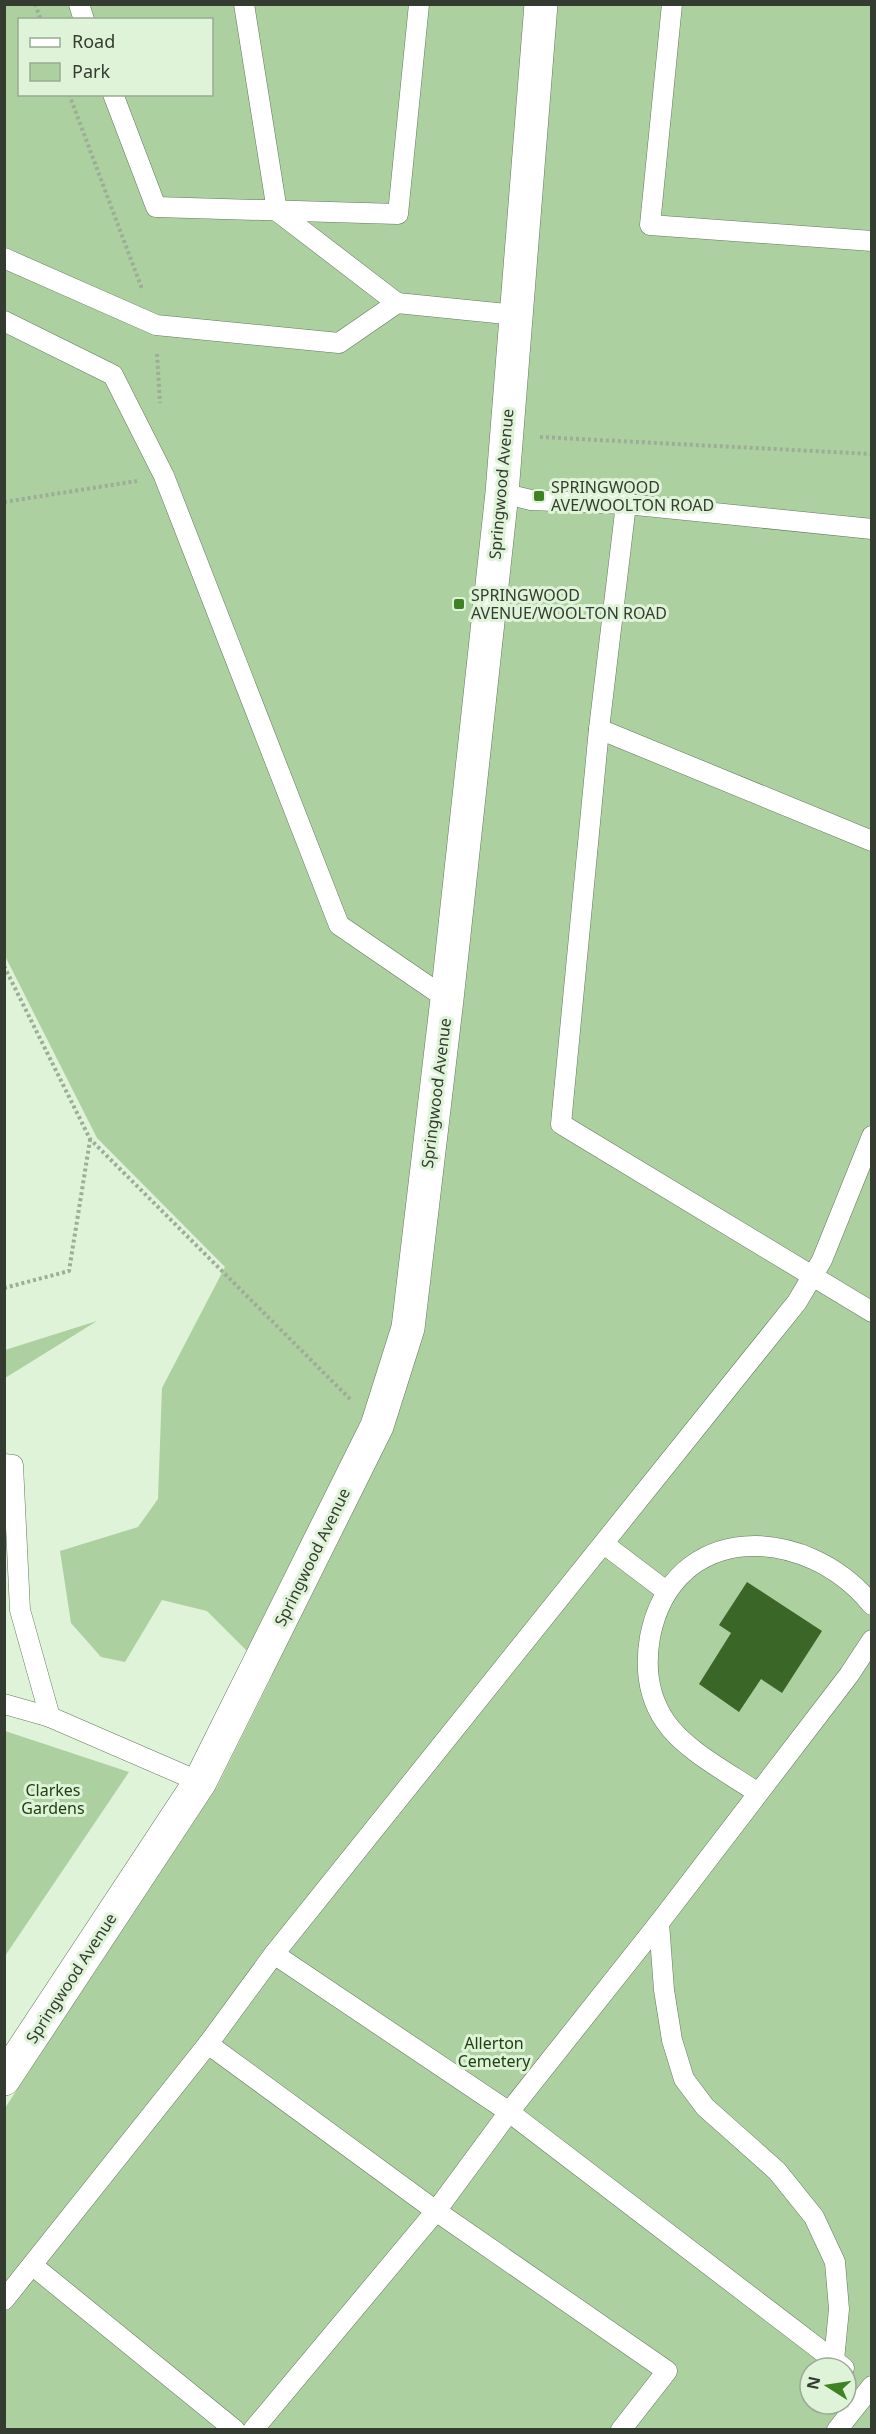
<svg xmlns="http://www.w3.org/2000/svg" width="876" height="2434" font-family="'Noto Sans',sans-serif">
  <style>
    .green { fill: #acd09f; fill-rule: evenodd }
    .building { fill: #3a6628 }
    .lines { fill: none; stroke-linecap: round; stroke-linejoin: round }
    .lane-casing { stroke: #667860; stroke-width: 21 }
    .secondary-casing { stroke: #667860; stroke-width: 34 }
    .path { stroke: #9dad98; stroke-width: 4; stroke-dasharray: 3 3; stroke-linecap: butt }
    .lane { stroke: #fff; stroke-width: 20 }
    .secondary { stroke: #fff; stroke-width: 33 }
    .poi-dot { fill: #408223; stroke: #def3d7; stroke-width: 2 }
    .labels { text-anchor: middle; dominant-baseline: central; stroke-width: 6; stroke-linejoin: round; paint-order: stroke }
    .street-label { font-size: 16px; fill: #343c31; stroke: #def3d7 }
    .poi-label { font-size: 16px; fill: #343c31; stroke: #def3d7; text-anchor: start }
    .park-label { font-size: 16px; fill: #204013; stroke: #def3d7 }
  </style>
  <rect width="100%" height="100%" fill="#def3d7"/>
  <g class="green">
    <path d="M5 5H871V2429H5V2108L217 1787 272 1676 207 1611 162 1600 125 1662 101 1657 71 1623 60 1551 138 1527 158 1499 162 1388 225 1267 97 1138 5 956ZM20 20H212V94H20ZM810 2368H846V2404H810Z"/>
    <polygon points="97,1321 5,1378 5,1350"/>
    <polygon points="5,1731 129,1772 5,1956 4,1731"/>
  </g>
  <polygon class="building" points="747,1582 822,1631 782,1693 761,1679 739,1712 699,1684 731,1633 719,1625"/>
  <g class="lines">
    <g class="lane-casing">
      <g id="lane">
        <polyline points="79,4 84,20"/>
        <polyline points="244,4 277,211 397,303"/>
        <polyline points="672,4 650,225 872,241"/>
        <polyline points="113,94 156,207 398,214 419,4"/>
        <polyline points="4,258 156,325 339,343 397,303 516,315"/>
        <polyline points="4,321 113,375 164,476 339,925 447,999"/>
        <polyline points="502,493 531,500 626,504 872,529"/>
        <polyline points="626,504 599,729 561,1124 872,1312"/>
        <polyline points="599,729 872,841"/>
        <polyline points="4,1464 13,1465 20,1610 50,1717"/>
        <polyline points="604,1544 666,1591"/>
        <polyline points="4,1704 50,1717 200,1782"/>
        <path d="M758 1793C729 1773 684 1750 665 1721 648 1696 645 1666 650 1637 673 1519 807 1524 872 1605"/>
        <polyline points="659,1923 664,1990 672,2040 684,2079 705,2107 777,2171 814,2217 835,2262 839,2309 834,2360"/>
        <polyline points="274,1954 797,1302 822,1260 872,1136"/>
        <polyline points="208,2044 436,2211 667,2371 621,2430"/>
        <polyline points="32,2265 235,2430"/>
        <polyline points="4,2300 208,2044 274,1954 509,2112 844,2368"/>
        <polyline points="253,2430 436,2211 509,2112 659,1923 849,1675 872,1640"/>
        <polyline points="837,2430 872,2386"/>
      </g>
    </g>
    <g class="secondary-casing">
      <polyline id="secondary" points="4,2079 200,1782 377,1426 408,1328 447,999 502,493 541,4"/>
    </g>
    <g class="path">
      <polyline points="35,4 41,20"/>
      <polyline points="69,94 142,289"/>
      <polyline points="157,354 160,403"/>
      <polyline points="540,437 872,454"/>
      <polyline points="4,502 137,481"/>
      <polyline points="4,966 90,1139 351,1400"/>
      <polyline points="4,1288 69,1271 90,1140"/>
    </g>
    <use href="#lane" class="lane"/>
    <use href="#secondary" class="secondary"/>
  </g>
  <g class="poi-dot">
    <rect x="533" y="490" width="12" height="12" rx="3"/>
    <rect x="453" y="598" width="12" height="12" rx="3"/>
  </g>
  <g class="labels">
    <g class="street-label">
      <text transform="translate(501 484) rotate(-85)">Springwood Avenue</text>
      <text transform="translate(436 1093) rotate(-83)">Springwood Avenue</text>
      <text transform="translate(312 1557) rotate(-64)">Springwood Avenue</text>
      <text transform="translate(71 1978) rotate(-57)">Springwood Avenue</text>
    </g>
    <g class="poi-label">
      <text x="551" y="487">SPRINGWOOD<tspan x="551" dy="18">AVE/WOOLTON ROAD</tspan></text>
      <text x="471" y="595">SPRINGWOOD<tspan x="471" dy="18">AVENUE/WOOLTON ROAD</tspan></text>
    </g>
    <g class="park-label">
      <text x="53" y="1790">Clarkes<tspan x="53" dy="18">Gardens</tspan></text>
      <text x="494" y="2043">Allerton<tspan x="494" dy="18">Cemetery</tspan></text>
    </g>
  </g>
  <rect width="876" height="2434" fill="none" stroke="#343c31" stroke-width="12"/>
  <rect x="18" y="18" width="195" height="78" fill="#def3d7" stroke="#9aaa95" stroke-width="1.5"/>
  <rect x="30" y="38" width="30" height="9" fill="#ffffff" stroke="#9aaa95" stroke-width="1.5"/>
  <text x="72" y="48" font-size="18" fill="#343c31">Road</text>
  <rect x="30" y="63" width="30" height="18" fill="#acd09f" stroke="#9aaa95" stroke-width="1.5"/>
  <text x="72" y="78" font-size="18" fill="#343c31">Park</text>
  <g transform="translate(828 2386) rotate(282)"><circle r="28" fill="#def3d7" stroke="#9aaa95" stroke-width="1.5"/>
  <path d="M0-4.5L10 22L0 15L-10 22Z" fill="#408223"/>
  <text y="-9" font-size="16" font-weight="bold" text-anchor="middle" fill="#343c31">N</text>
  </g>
</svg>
